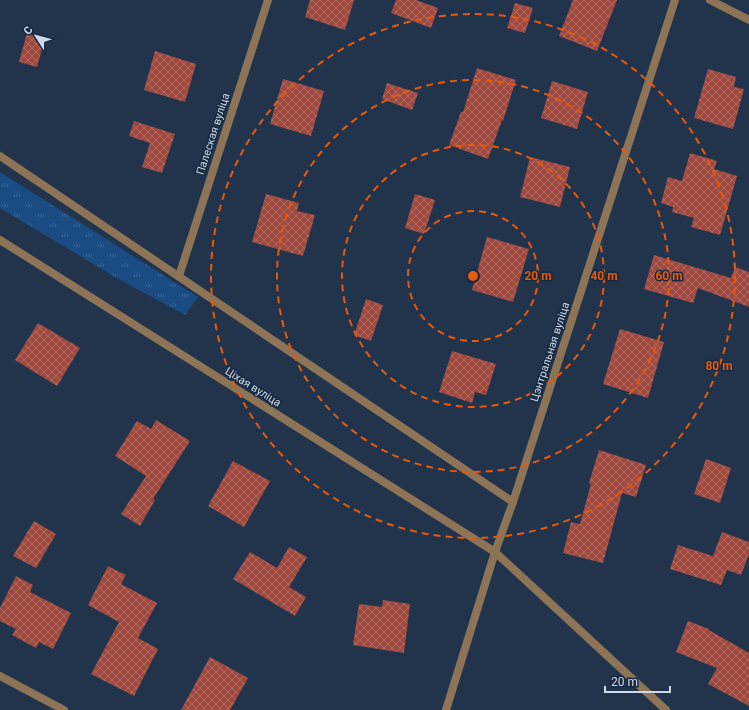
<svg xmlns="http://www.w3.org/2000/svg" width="749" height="710" font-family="Roboto,sans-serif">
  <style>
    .grass { fill: url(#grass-tufts) }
    .building { fill: url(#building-cross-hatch) }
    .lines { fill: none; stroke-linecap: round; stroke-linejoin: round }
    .lane { stroke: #8d7456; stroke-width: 8 }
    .street { stroke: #8d7456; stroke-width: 8 }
    .ring { fill: none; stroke: #e8590c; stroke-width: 2; stroke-dasharray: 7 5 }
    .labels { text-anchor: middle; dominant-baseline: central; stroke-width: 3; stroke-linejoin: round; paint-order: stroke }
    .street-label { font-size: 11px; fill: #cddae9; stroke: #172a41 }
    .centre { fill: #e8590c; stroke: #172a41; stroke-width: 2 }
    .ring-label { font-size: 12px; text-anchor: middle; font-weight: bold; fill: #e8590c; stroke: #172a41; stroke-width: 3; stroke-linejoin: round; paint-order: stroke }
  </style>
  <defs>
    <pattern id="grass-tufts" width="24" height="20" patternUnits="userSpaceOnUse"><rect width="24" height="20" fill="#1a4b83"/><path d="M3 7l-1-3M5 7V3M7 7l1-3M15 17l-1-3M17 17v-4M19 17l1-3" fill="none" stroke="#3a6495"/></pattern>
    <pattern id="building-cross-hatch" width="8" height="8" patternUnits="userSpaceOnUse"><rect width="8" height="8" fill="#9e483e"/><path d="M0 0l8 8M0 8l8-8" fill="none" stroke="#ae6a63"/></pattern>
  </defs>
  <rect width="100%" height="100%" fill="#21344c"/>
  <polygon class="grass" points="0,172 198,297 185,315 115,277 0,208"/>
  <g class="building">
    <polygon points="310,0 354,0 345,30 305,17"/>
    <polygon points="396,0 416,0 438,8 431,28 391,13"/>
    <polygon points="573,0 617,0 597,51 559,36"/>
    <polygon points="515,3 533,8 525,33 507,28"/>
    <polygon points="27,33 45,38 37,67 19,62"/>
    <polygon points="155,51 196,64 185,102 144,90"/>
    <polygon points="477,68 516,80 503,121 502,120 488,159 449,145 461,112 463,112"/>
    <polygon points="708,69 736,77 734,87 744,89 733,129 694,118"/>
    <polygon points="283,79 324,91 311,136 270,124"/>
    <polygon points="552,81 588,92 577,129 541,118"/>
    <polygon points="387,83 418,93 412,110 382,99"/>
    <polygon points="134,121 175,134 162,173 142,167 150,143 129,136"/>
    <polygon points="690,153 717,161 714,169 737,176 720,235 691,227 694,218 672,212 673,207 661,203 668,177 682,181"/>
    <polygon points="530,157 570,167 560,207 520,197"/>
    <polygon points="266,194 299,203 297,211 315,215 303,256 252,242"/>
    <polygon points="415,194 435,200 424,234 405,228"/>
    <polygon points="487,237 529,249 513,302 472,290"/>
    <polygon points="654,255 731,278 735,267 749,272 749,307 698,288 693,303 644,289"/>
    <polygon points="366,299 383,305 371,341 354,335"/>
    <polygon points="38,323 80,348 57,386 15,360"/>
    <polygon points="620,329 664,342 648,398 603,384"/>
    <polygon points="452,351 496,364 486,395 475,392 472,403 439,392"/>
    <polygon points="156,420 190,441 153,499 155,500 140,526 121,514 146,476 115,456 137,421 151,429"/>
    <polygon points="599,450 646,465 636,497 622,493 603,563 563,553 571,522 580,524 591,484 589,483"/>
    <polygon points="706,459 731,468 720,503 694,494"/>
    <polygon points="233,461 270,481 244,527 208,506"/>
    <polygon points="34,521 56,534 36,568 13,556"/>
    <polygon points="722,532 749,542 749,554 741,575 727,570 721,585 670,569 678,545 713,556"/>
    <polygon points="289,547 307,557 289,587 306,597 295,616 233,579 250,552 277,568"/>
    <polygon points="108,566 126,575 121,584 157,603 138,638 158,649 134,696 91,674 119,622 88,605"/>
    <polygon points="16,576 33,585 30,592 71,613 53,649 39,642 36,648 12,635 16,629 0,621 0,608"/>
    <polygon points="383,600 410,604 404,653 353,645 359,604 382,607"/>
    <polygon points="688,621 709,629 709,630 749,653 749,706 708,684 717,668 676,652"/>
    <polygon points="210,657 248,678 230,710 181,710"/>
  </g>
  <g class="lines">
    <polyline class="lane" points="0,156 513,502"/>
    <g class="street">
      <polyline points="710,0 749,20"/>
      <polyline points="0,240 495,552 666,710"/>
      <polyline points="179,276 268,0"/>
      <polyline points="0,676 64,710"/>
      <polyline points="446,710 495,552 513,502 675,0"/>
    </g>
  </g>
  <g class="ring">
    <circle cx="473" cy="276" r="65"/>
    <circle cx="473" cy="276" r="131"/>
    <circle cx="473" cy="276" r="196"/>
    <circle cx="473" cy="276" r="262"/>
  </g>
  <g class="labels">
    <g class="street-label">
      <text transform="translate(213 134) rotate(-72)">Палеская вуліца</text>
      <text transform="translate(550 352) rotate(-72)">Цэнтральная вуліца</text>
      <text transform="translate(253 387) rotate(32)">Ціхая вуліца</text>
    </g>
  </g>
  <circle cx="473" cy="276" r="6" class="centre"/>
  <g class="ring-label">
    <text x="538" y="280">20 m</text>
    <text x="604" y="280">40 m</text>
    <text x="669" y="280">60 m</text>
    <text x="719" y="370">80 m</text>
  </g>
  <g transform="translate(36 36) rotate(306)" stroke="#172a41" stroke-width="3" paint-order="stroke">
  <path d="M0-3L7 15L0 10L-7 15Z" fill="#cddae9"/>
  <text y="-6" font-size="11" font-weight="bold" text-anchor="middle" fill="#cddae9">С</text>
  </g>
  <path d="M605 686v6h65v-6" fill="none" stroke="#cddae9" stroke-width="2"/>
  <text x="611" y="686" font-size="12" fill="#cddae9" stroke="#172a41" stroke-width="3" paint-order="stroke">20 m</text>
</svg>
